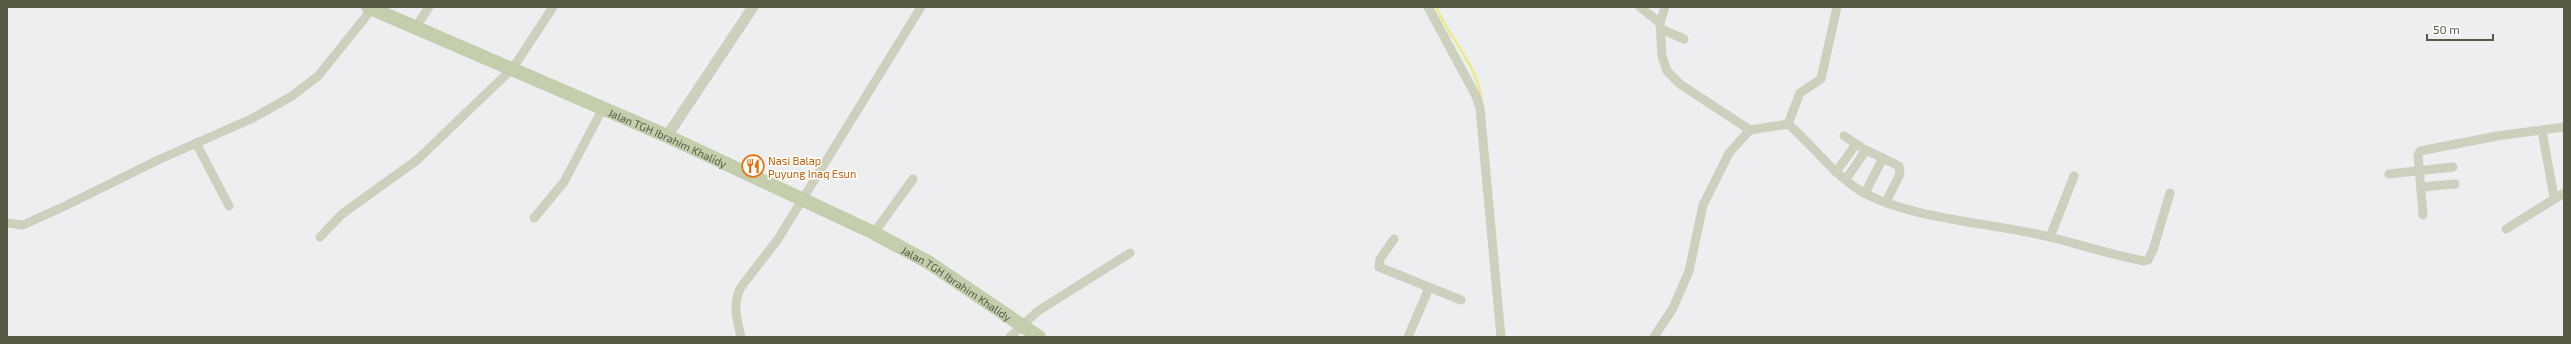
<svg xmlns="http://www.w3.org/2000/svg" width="2571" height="344" font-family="'Exo 2',sans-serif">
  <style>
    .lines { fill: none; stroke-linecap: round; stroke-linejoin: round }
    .stream { stroke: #edeb85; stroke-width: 2.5 }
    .minor { stroke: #ccd0bd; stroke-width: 9 }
    .tertiary { stroke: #ccd0bd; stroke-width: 11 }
    .primary { stroke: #c4cdac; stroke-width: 14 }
    .labels { text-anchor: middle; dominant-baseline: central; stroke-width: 3; stroke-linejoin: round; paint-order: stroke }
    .street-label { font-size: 11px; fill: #555b45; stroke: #fff }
    .food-label { font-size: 11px; fill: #c56008; stroke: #fff; text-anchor: start }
  </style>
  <rect width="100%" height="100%" fill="#edeef0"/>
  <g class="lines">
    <path class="stream" d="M1436 7C1450 39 1479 67 1482 103"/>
    <g class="minor">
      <polyline points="1428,7 1476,96 1480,108 1501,337"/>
      <polyline points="1640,7 1660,23"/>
      <polyline points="1665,7 1660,23 1662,56 1667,71 1680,84 1750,130"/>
      <polyline points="416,27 429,7"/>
      <polyline points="1661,29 1684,39"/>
      <polyline points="1788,124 1800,93 1821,79 1837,7"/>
      <polyline points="2542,131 2554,197"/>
      <polyline points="1844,136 1861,147"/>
      <polyline points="196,143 229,206"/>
      <polyline points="1836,172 1856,144"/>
      <polyline points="2389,174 2453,167"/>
      <polyline points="1846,179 1866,150 1899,166 1900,174 1886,202"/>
      <polyline points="2421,187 2455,184"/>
      <polyline points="1865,193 1883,158"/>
      <polyline points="2423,215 2418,155 2420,151 2497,136 2564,127"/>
      <polyline points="534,218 564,182 603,108"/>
      <polyline points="7,223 23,225 67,205 158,160 251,119 292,96 318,76 372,9"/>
      <polyline points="2506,229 2564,193"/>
      <polyline points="874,233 913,179"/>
      <polyline points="320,237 342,214 417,160 513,68 553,7"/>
      <polyline points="2050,237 2074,176"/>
      <polyline points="1394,239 1380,259 1379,267 1461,300"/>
      <path d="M741 337C737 320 732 304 741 287L778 239 921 7"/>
      <polyline points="1010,337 1038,311 1130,253"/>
      <polyline points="1408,337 1429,288"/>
      <path d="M1654 337 1673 308 1689 271 1703 205 1729 153 1750 130 1788 124C1814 146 1834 176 1864 193 1915 220 1994 223 2050 237 2082 245 2112 255 2144 261L2148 260 2153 250 2170 193"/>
    </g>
    <polyline class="tertiary" points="667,136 753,7"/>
    <path class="primary" id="s1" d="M368 7 667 136 874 233 928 262 1039 337"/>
  </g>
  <defs>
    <g id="restaurant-ring" transform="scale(1.15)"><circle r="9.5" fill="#fff" stroke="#e8710a" stroke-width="1.5"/><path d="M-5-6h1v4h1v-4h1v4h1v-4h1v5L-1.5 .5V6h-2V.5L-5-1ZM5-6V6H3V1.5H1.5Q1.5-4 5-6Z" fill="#e8710a"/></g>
  </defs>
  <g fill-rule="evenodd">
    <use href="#restaurant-ring" x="753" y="166"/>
  </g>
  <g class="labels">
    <g class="street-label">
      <text stroke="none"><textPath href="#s1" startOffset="327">Jalan TGH Ibrahim Khalidy</textPath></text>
      <text stroke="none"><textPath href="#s1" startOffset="651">Jalan TGH Ibrahim Khalidy</textPath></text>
    </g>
    <g class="food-label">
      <text x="768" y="160">Nasi Balap<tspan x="768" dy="13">Puyung Inaq Esun</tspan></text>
    </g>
  </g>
  <rect width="2571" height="344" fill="none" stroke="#555b45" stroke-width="16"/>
  <path d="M2427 34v6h66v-6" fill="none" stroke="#555b45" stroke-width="2"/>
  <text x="2433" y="34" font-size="12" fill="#555b45" stroke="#ffffff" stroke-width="3" paint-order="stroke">50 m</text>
</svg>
